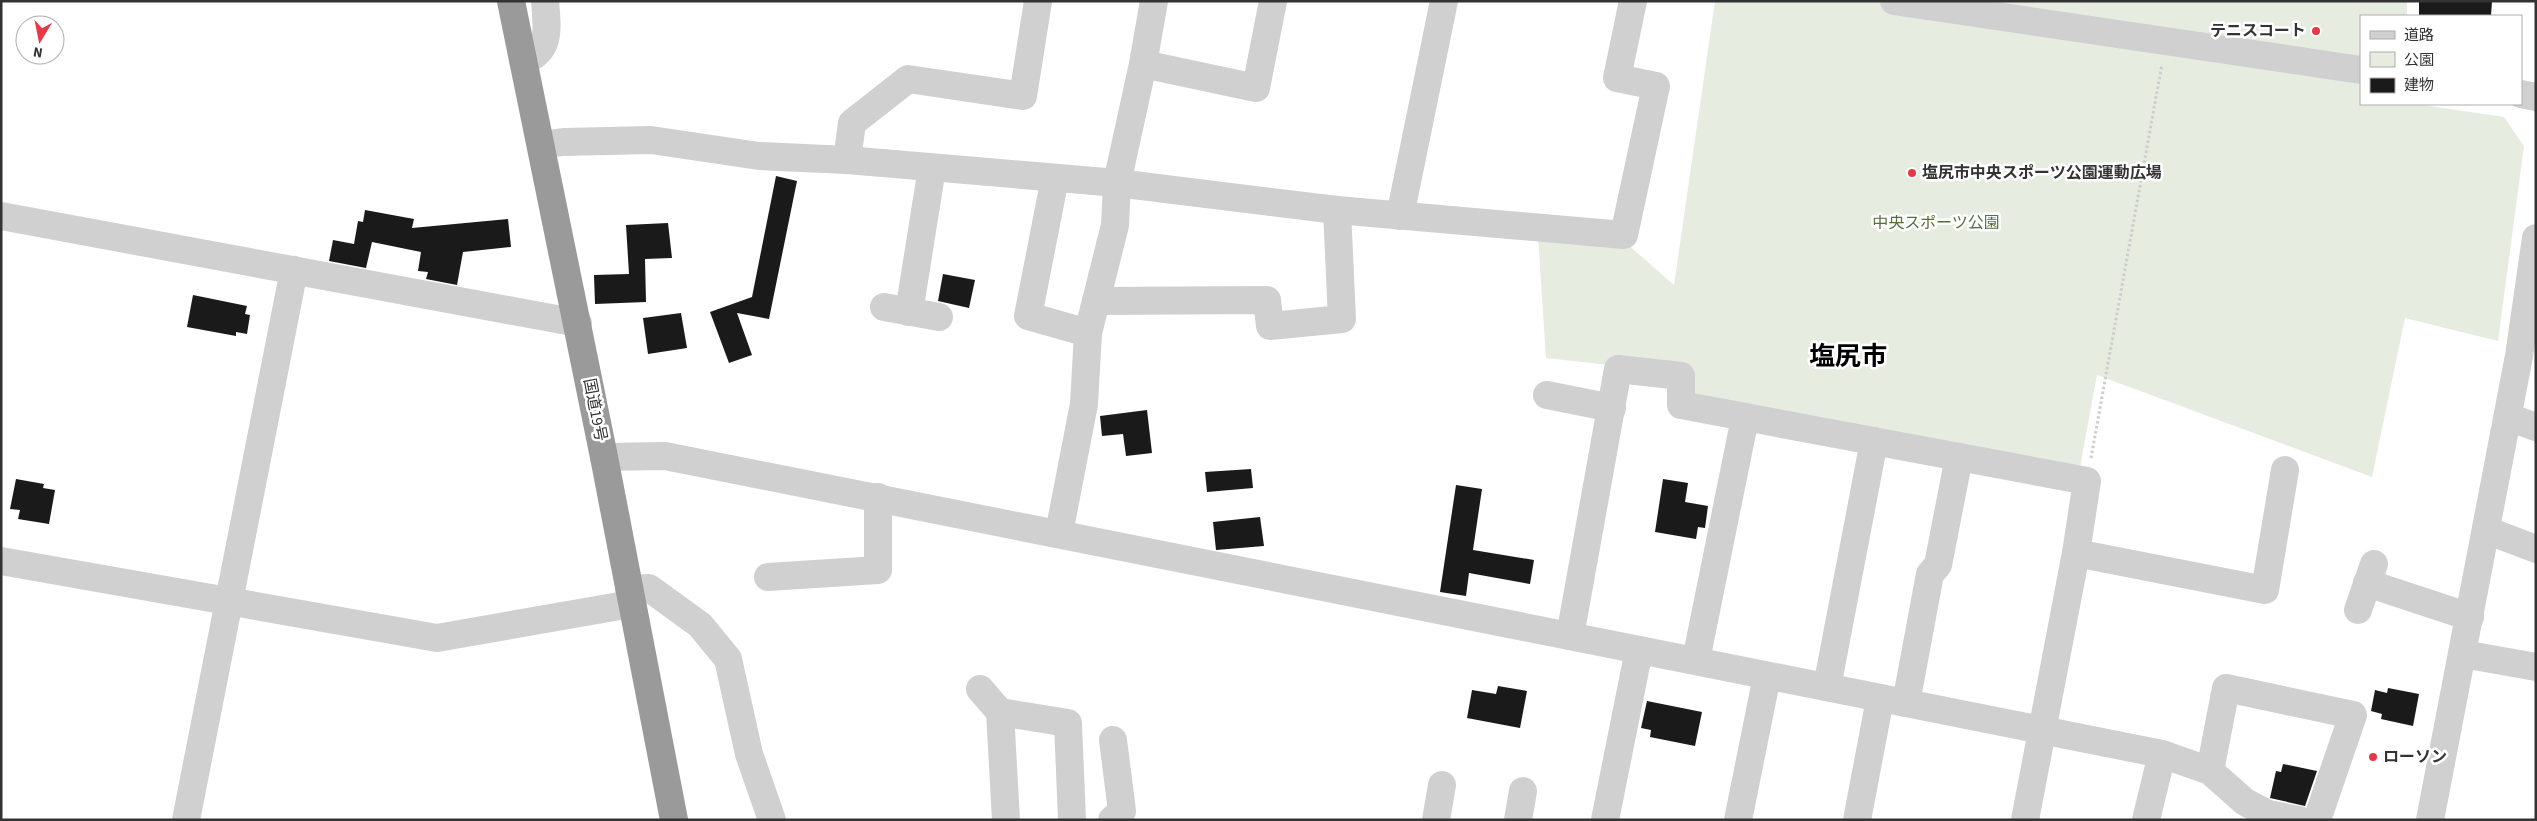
<svg xmlns="http://www.w3.org/2000/svg" width="2537" height="821" font-family="'Source Sans 3','Noto Sans JP',sans-serif">
  <style>
    .green { fill: #e6ecdf }
    .building { fill: #1a1a1a }
    .lines { fill: none; stroke-linecap: round; stroke-linejoin: round }
    .path { stroke: #cdcdcd; stroke-width: 3; stroke-dasharray: 2.5 2.5; stroke-linecap: butt }
    .minor { stroke: #d0d0d0; stroke-width: 28 }
    .highway { stroke: #9a9a9a; stroke-width: 28 }
    .poi-dot { fill: #e63946; stroke: #fff; stroke-width: 2 }
    .labels { text-anchor: middle; dominant-baseline: central; stroke-width: 5; stroke-linejoin: round; paint-order: stroke }
    .poi-label { font-size: 16px; font-weight: bold; fill: #333; stroke: #fff; text-anchor: start }
    .park-label { font-size: 16px; fill: #56703f; stroke: #fff }
    .street-label { font-size: 16px; fill: #333; stroke: #fff }
    .town-label { font-size: 26px; font-weight: bold; fill: #000; stroke: #fff }
  </style>
  <rect width="100%" height="100%" fill="#fff"/>
  <polygon class="green" points="1715,1 2407,1 2407,16 2361,16 2361,104 2416,104 2504,117 2524,146 2498,341 2405,318 2372,477 2097,375 2080,467 1692,403 1691,374 1546,358 1538,235 1626,243 1674,285"/>
  <g class="building">
    <polygon points="2419,1 2492,1 2491,16 2419,16"/>
    <polygon points="776,176 797,181 769,319 737,313 752,355 729,363 710,312 752,297"/>
    <polygon points="365,210 414,219 412,228 508,219 511,247 463,252 457,285 426,279 428,272 418,271 421,252 372,242 366,268 329,261 333,240 354,244 358,221 363,222"/>
    <polygon points="668,223 672,258 645,259 646,302 595,304 594,275 629,274 626,225"/>
    <polygon points="943,274 975,280 969,308 938,301"/>
    <polygon points="193,295 247,306 245,314 250,315 247,334 236,332 236,336 187,327"/>
    <polygon points="681,313 687,348 648,354 643,318"/>
    <polygon points="1147,410 1152,453 1126,456 1123,434 1102,436 1100,416"/>
    <polygon points="1251,469 1253,488 1207,492 1205,472"/>
    <polygon points="16,479 44,484 43,488 55,490 49,524 18,519 20,510 10,509"/>
    <polygon points="1663,479 1688,483 1685,502 1708,506 1705,528 1698,527 1696,539 1655,532"/>
    <polygon points="1456,485 1482,489 1473,550 1534,560 1530,584 1469,573 1466,596 1440,592"/>
    <polygon points="1260,517 1264,546 1216,550 1213,522"/>
    <polygon points="1498,686 1527,691 1520,728 1467,718 1472,690 1496,694"/>
    <polygon points="2388,688 2419,694 2413,726 2381,719 2382,714 2371,711 2375,690 2387,693"/>
    <polygon points="1647,701 1702,712 1695,746 1650,737 1651,730 1641,728"/>
    <polygon points="2283,764 2317,771 2305,806 2270,798 2276,771 2281,772"/>
  </g>
  <g class="lines">
    <polyline class="path" points="2091,458 2162,64"/>
    <g class="minor">
      <polyline points="1894,1 2361,70"/>
      <path d="M523 61C552 51 547 27 545 1"/>
      <polyline points="1143,64 1256,88 1273,1"/>
      <polyline points="2521,94 2536,97"/>
      <polyline points="541,145 563,142 651,140 759,156 847,160 1117,183 1337,210 1624,235 1656,86 1617,78 1633,1"/>
      <polyline points="847,160 852,123 908,79 1023,96 1038,1"/>
      <polyline points="1055,178 1028,316 1088,333"/>
      <polyline points="1,216 578,323"/>
      <polyline points="1400,216 1444,1"/>
      <polyline points="1096,301 1267,300 1270,326 1342,319 1337,210"/>
      <polyline points="884,307 939,317"/>
      <polyline points="909,312 932,168"/>
      <polyline points="1547,395 1612,408"/>
      <polyline points="2508,417 2536,427"/>
      <polyline points="604,457 665,456 2162,754 2210,771 2245,802 2268,814 2299,820"/>
      <polyline points="2486,530 2536,549"/>
      <polyline points="1059,533 1084,404 1088,333 1115,225 1117,183 1143,64 1154,1"/>
      <polyline points="2076,553 2265,590 2285,470"/>
      <polyline points="1,561 437,638 631,604"/>
      <polyline points="768,577 878,570 878,497"/>
      <polyline points="2367,583 2470,617"/>
      <polyline points="629,589 649,588 700,625 728,659 749,754 772,820"/>
      <polyline points="2358,610 2374,564"/>
      <polyline points="1570,636 1618,369 1681,376 1681,405 2087,481 2076,553 2025,820"/>
      <polyline points="2463,654 2536,667"/>
      <polyline points="1696,660 1745,418"/>
      <polyline points="1827,687 1874,441"/>
      <polyline points="980,689 1000,712"/>
      <polyline points="1906,703 1930,574 1938,565 1959,457"/>
      <polyline points="2210,771 2226,688 2353,715 2317,820"/>
      <polyline points="186,820 294,270"/>
      <polyline points="1006,820 1000,712 1068,723 1072,820"/>
      <polyline points="1112,820 1122,811 1113,740"/>
      <polyline points="1436,820 1442,785"/>
      <polyline points="1518,820 1523,791"/>
      <polyline points="1605,820 1639,650"/>
      <polyline points="1738,820 1767,676"/>
      <polyline points="1857,820 1880,699"/>
      <polyline points="2146,820 2162,754"/>
      <polyline points="2430,820 2519,356 2536,238"/>
    </g>
    <polyline class="highway" points="511,1 604,457 674,820"/>
  </g>
  <g class="poi-dot">
    <circle cx="2316" cy="31" r="5"/>
    <circle cx="1912" cy="173" r="5"/>
    <circle cx="2373" cy="757" r="5"/>
  </g>
  <g class="labels">
    <g class="poi-label">
      <text x="2306" y="31" text-anchor="end">テニスコート</text>
      <text x="1922" y="173">塩尻市中央スポーツ公園運動広場</text>
      <text x="2383" y="757">ローソン</text>
    </g>
    <g class="park-label">
      <text x="1936" y="223">中央スポーツ公園</text>
    </g>
    <g class="street-label">
      <text transform="translate(595 410) rotate(79)">国道19号</text>
    </g>
    <g class="town-label">
      <text x="1848" y="356">塩尻市</text>
    </g>
  </g>
  <rect width="2537" height="821" fill="none" stroke="#333333" stroke-width="5"/>
  <rect x="2360" y="15" width="162" height="90" fill="#ffffff" stroke="#adadad"/>
  <rect x="2370" y="31" width="25" height="8" fill="#d0d0d0" stroke="#adadad"/>
  <text x="2404" y="40" font-size="15" fill="#333333">道路</text>
  <rect x="2370" y="52" width="25" height="15" fill="#e6ecdf" stroke="#adadad"/>
  <text x="2404" y="65" font-size="15" fill="#333333">公園</text>
  <rect x="2370" y="78" width="25" height="15" fill="#1a1a1a" stroke="#adadad"/>
  <text x="2404" y="90" font-size="15" fill="#333333">建物</text>
  <g transform="translate(40 40) rotate(190)"><circle r="24" fill="#ffffff" stroke="#adadad"/>
  <path d="M0-4L9 19L0 12L-9 19Z" fill="#e63946"/>
  <text y="-8" font-size="14" font-weight="bold" text-anchor="middle" fill="#333333">N</text>
  </g>
</svg>
